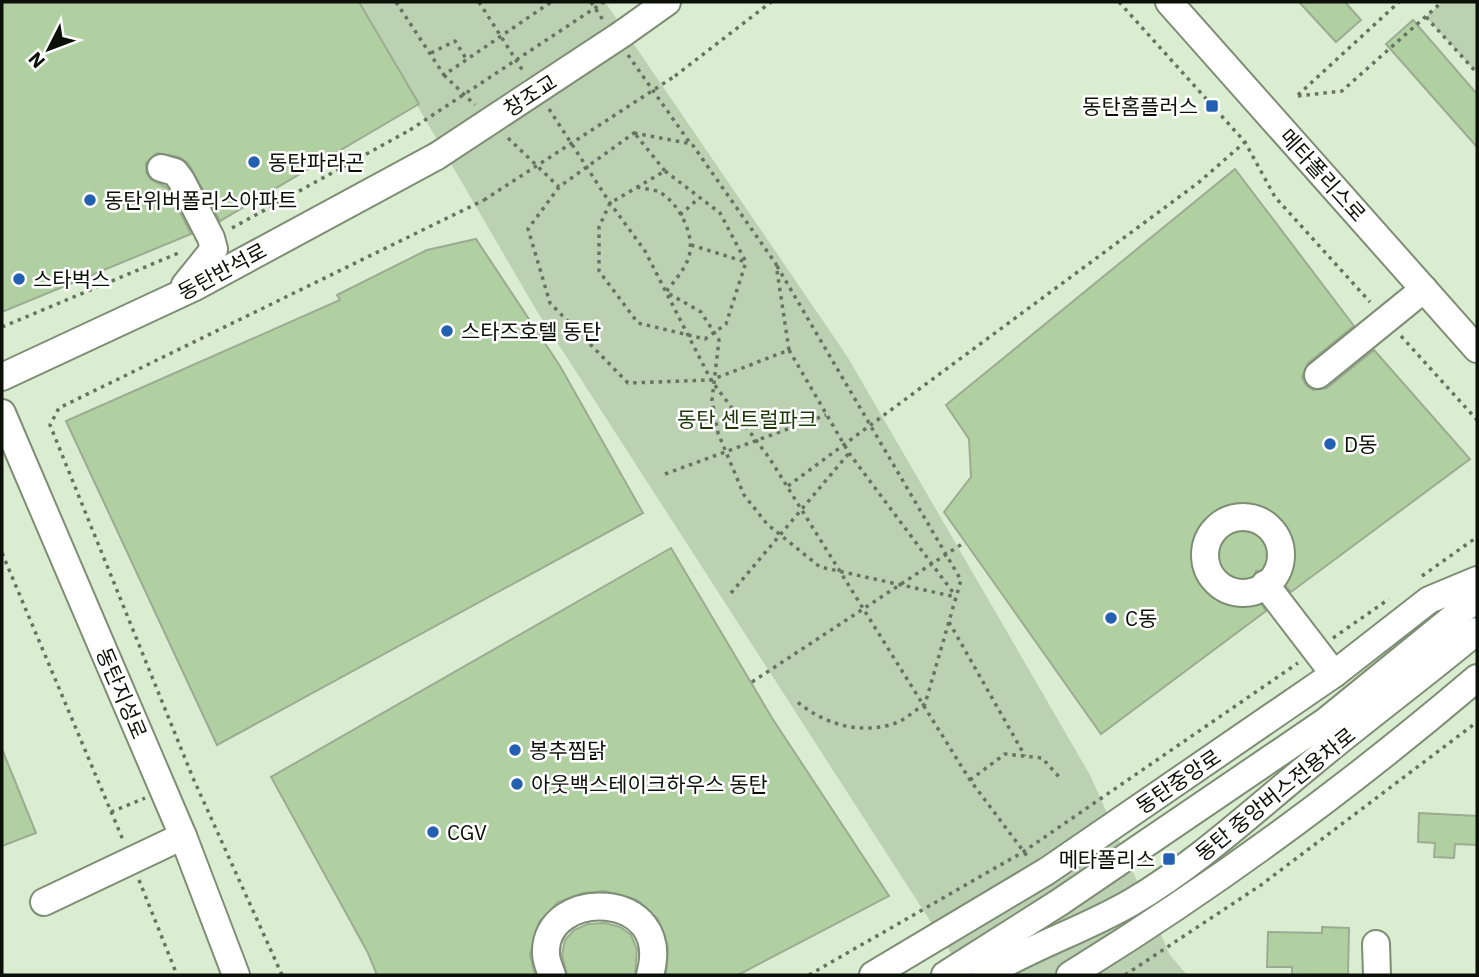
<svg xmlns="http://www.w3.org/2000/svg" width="1479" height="977" font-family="'IBM Plex Sans','Noto Sans KR',sans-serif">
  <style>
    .green { fill: #bcd0b2 }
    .building { fill: #b0d0a1; stroke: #9bac92; stroke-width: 2 }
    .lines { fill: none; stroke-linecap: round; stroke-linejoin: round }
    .minor-casing { stroke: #7d8e75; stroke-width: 30 }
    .path { stroke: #687462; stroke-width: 3.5; stroke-dasharray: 3.5 5; stroke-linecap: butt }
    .minor { stroke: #fff; stroke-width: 26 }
    .minor-bridge-casing { stroke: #7d8e75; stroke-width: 30; stroke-linecap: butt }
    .path-bridge { stroke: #687462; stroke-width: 3.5; stroke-dasharray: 3.5 5; stroke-linecap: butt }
    .minor-bridge { stroke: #fff; stroke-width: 26 }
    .poi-dot { fill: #2360b1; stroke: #fff; stroke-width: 2.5 }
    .labels { text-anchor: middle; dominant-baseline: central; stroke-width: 5; stroke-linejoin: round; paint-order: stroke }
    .street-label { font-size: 21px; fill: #0b1108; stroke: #fff }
    .poi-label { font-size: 21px; fill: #0b1108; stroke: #fff; text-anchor: start }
    .park-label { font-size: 21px; fill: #1c3907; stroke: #fff }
  </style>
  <rect width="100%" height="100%" fill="#daedd1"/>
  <g class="green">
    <polygon points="357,2 605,2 847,356 1090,775 1170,955 1187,975 965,975 535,308"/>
    <polygon points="1442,2 1477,2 1477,73 1426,17"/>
  </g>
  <g class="building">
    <polygon points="2,2 359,2 419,104 220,221 188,163 179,157 157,153 146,163 146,172 150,179 168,188 191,234 2,312"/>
    <polygon points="1299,2 1345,2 1361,20 1336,42"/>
    <polygon points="1413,20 1477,94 1477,147 1386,44"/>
    <polygon points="1235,169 1354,326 1308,363 1302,377 1306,385 1313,390 1327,388 1374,350 1470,459 1291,592 1272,570 1256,571 1250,587 1266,611 1101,734 944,512 971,477 969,439 946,405"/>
    <polygon points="476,239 560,366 643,513 217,745 66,421 340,300 337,295 427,250"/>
    <polygon points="671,548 772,718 889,896 738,975 666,975 668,947 658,919 637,900 605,891 583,893 558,902 539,922 530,955 535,975 377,975 368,953 271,777"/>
    <polygon points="2,749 36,833 2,846"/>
    <polygon points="1419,813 1477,816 1477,845 1455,844 1454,858 1434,857 1435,843 1418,842"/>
    <polygon points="605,923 620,927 631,935 637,949 635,975 567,975 562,955 565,940 574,930 588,924"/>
    <polygon points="1322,927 1349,928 1348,974 1292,975 1292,967 1267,967 1268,932 1322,933"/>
  </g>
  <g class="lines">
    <g class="minor-casing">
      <g id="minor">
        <polyline points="1169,2 1477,349"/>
        <polyline points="622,34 667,2"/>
        <polyline points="161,168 175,172 181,180 211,238 214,249 185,285"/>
        <polyline points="1318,375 1424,289"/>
        <polyline points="2,377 193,288 437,156"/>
        <polyline points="2,413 183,836 236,975"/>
        <circle cx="1243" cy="555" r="38"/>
        <polyline points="1265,584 1334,674"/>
        <polyline points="44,902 183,836"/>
        <polyline points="1376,944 1377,975"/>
        <path d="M552 975C550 969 546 961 546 954 543 887 675 888 650 975"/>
        <polyline points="873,975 1047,871 1334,674 1429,600 1477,580"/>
        <polyline points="945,975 1060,902 1326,721 1477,598"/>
        <path d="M985 975C1032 946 1084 930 1132 902 1198 863 1253 811 1312 763 1366 718 1423 676 1477 631"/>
        <path d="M1070 975C1213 887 1349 787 1477 678"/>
      </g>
    </g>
    <g class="path">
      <polyline points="396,2 444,75 551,2"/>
      <polyline points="479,2 523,71"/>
      <polyline points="591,2 603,20"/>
      <polyline points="1119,2 1245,142 1275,197 1370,302"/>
      <polyline points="1426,17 1477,73"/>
      <polyline points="431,53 455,41 467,60"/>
      <polyline points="628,55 690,143"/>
      <polyline points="444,75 475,105"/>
      <polyline points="675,76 771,2"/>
      <polyline points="1298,95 1399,2"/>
      <polyline points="1298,96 1342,91 1442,2"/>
      <polyline points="549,109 610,203 645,251 711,380 770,459 970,780 1027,856"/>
      <polygon points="634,133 692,144 776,264 789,350 711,380 628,383 550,303 528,229 559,187"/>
      <polyline points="636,135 665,171"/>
      <polyline points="508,138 559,187"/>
      <polygon points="665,171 720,213 746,262 726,324 705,339 638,323 599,271 599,227 610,203"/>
      <path d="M637 187C644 189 653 189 659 192 679 202 697 238 688 259 684 271 673 282 666 292L701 312 719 340 712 400 718 433 744 495 767 524 820 567 956 597"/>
      <polyline points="680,215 699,198"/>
      <polyline points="232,228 410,130"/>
      <polyline points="691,245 746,262"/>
      <path d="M777 266 961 580 925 704C915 710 904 721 893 724 857 735 823 723 796 701"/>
      <polyline points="2,327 181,252"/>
      <polyline points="1401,336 1477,420"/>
      <polyline points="789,350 849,453 955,595"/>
      <polyline points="665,474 826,415"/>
      <polyline points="788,486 1198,183 1245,142"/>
      <polyline points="2,553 123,840"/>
      <polyline points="1422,576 1477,537"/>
      <polyline points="731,593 849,453"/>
      <polyline points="949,622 1025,756"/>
      <polyline points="1333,638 1389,599"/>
      <polyline points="970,780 1005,754 1042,758 1061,779"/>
      <polyline points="111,812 145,798"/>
      <polyline points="139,880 177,975"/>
      <polyline points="282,975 193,778 50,425 59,408 484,200"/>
      <polyline points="809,975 1023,852 1298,663"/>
      <polyline points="1125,975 1261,885 1477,722"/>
    </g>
    <use href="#minor" class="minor"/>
    <g class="minor-bridge-casing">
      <polyline id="minor-bridge" points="437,156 622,34"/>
    </g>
    <g class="path-bridge">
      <polyline points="410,130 604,2"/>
      <polyline points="484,200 675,76"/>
      <polyline points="752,682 965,542"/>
    </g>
    <use href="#minor-bridge" class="minor-bridge"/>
  </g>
  <g class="poi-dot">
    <rect x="1205" y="99" width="14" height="14" rx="3.5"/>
    <circle cx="254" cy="162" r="7"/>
    <circle cx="90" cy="200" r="7"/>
    <circle cx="19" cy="279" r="7"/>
    <circle cx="447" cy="331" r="7"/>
    <circle cx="1330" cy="444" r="7"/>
    <circle cx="1111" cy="618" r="7"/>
    <circle cx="515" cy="750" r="7"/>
    <circle cx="517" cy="784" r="7"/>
    <circle cx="433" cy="832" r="7"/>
    <rect x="1162" y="852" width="14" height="14" rx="3.5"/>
  </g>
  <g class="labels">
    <g class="street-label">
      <text transform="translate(530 95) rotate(-33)">창조교</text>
      <text transform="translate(1323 175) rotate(48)">메타폴리스로</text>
      <text transform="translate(222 271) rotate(-28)">동탄반석로</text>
      <text transform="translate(122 693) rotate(67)">동탄지성로</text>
      <text transform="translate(1178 781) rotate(-34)">동탄중앙로</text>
      <text transform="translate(1275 794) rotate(-39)">동탄 중앙버스전용차로</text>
    </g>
    <g class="poi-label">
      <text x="1198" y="106" text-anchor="end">동탄홈플러스</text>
      <text x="268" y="162">동탄파라곤</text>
      <text x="104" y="200">동탄위버폴리스아파트</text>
      <text x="33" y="279">스타벅스</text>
      <text x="461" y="331">스타즈호텔 동탄</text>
      <text x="1344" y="444">D동</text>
      <text x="1125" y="618">C동</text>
      <text x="529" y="750">봉추찜닭</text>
      <text x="531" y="784">아웃백스테이크하우스 동탄</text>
      <text x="447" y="832">CGV</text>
      <text x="1155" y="859" text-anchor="end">메타폴리스</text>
    </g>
    <g class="park-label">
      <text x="747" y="419">동탄 센트럴파크</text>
    </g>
  </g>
  <rect width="1479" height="977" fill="none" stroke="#0b1108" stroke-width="7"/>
  <g transform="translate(49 49) rotate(228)" stroke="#ffffff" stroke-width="5" paint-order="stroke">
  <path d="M0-5L12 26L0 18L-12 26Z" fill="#0b1108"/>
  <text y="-10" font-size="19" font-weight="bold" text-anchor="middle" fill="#0b1108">N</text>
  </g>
</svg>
